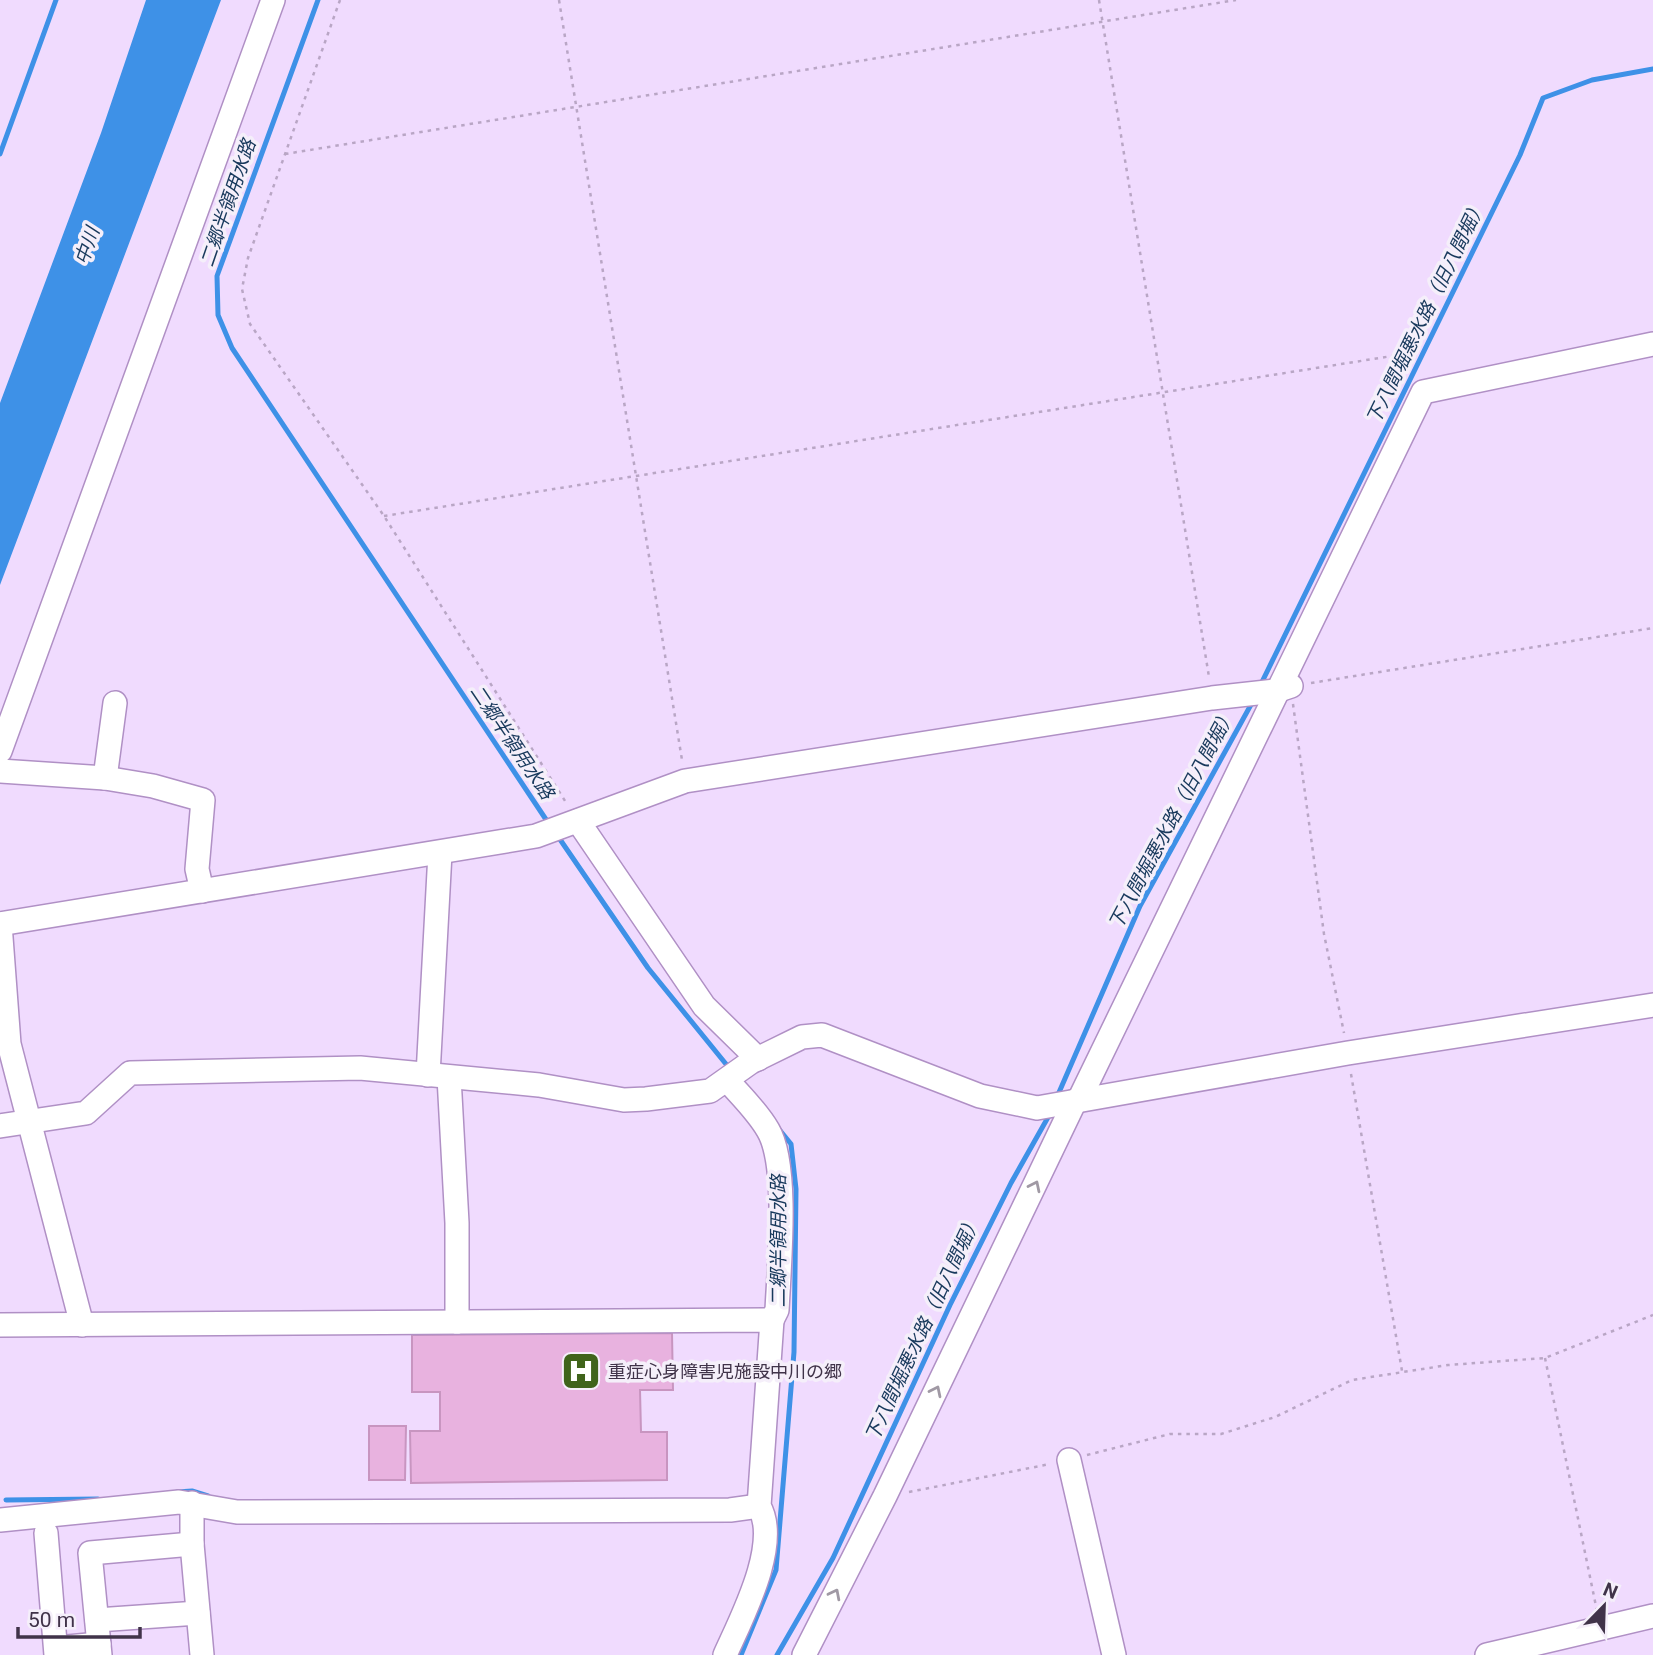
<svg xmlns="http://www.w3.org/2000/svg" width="1653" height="1655" font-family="Roboto,'Noto Sans JP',sans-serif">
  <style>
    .water { fill: #3e91e7 }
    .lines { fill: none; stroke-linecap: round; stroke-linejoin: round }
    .stream { stroke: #3e91e7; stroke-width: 5 }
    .building { fill: #e8b2df; stroke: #c895c0; stroke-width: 2 }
    .minor-casing { stroke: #b090c5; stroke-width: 26 }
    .path { stroke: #b9a6c5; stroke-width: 2.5; stroke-dasharray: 3.5 5; stroke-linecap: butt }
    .minor { stroke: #fff; stroke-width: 23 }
    .oneway { stroke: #a099a4 }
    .labels { text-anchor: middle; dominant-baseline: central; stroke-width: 7; stroke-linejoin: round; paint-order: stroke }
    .poi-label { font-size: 18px; fill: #403349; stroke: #f5effa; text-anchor: start }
    .water-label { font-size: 19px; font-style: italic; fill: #18395c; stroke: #f5effa }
  </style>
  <rect width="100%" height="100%" fill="#f0dbfe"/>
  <polygon class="water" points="146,0 221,0 0,585 0,403 101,133"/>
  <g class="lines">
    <g class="stream">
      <polyline points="318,0 217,276 218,315 232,348 549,824"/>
      <polyline points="0,154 56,0"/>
      <polyline points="1260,686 1520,155 1543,98 1592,80 1653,69"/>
      <polyline points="557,835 648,968 730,1069"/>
      <polyline points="1057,1097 1140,906 1253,701"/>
      <polyline points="177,1492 192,1491 208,1496"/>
      <polyline points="6,1500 98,1499"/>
      <polyline points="741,1655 776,1570 794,1352 796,1189 791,1144 778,1128"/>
      <polyline points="777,1655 833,1558 950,1305 1011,1183 1051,1112"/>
    </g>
  </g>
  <g class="building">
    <polygon points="672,1333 673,1390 640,1390 641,1432 667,1432 667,1480 411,1483 410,1431 440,1431 440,1392 412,1392 412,1335"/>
    <polygon points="369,1426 406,1426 405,1480 369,1480"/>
  </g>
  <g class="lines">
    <g class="minor-casing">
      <g id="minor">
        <polyline points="0,751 273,0"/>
        <polyline points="0,771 105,778 153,786 203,800 197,869 202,891"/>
        <polyline points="105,778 115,703"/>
        <polyline points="578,821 704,1006 758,1059"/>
        <polyline points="0,924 536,836 685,781 1212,698 1276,691 1291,686"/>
        <polyline points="0,924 9,1044 82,1325"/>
        <polyline points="428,1075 440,853"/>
        <polyline points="449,1077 457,1223 457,1322"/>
        <path d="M727 1080C741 1096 757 1111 768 1130 789 1165 779 1268 777 1310L772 1320"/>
        <polyline points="1079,1100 1423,392 1653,344"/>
        <polyline points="0,1126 86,1113 130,1073 360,1068 539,1085 624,1100 646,1099 710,1091 751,1062 802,1037 822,1035 980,1096 1037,1108 1348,1053 1653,1005"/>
        <path d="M0 1325 772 1320 759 1506C781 1544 741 1619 725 1655"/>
        <polyline points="1069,1460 1114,1655"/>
        <polyline points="192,1503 192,1544 202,1655"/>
        <polyline points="0,1520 179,1502 237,1512 730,1510 759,1506"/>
        <polyline points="46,1533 56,1655"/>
        <polyline points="97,1620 198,1613"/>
        <polyline points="57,1648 99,1644"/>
        <polyline points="100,1655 90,1553 192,1544"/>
        <polyline points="804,1655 885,1496 1075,1101"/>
        <polyline points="1487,1655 1653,1616"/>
      </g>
    </g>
    <g class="path">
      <polyline points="340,0 248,258 242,289 250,324 384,516 567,804"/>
      <polyline points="559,0 682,760"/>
      <polyline points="1099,0 1209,677"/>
      <polyline points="285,154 1236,0"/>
      <polyline points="384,516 1392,356"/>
      <polyline points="1311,683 1653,628"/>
      <polyline points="1293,704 1324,934 1344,1033"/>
      <polyline points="1351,1074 1402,1371"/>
      <polyline points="1545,1358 1597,1611"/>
      <polyline points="1087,1455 1170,1434 1221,1434 1275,1417 1352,1380 1448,1365 1545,1358 1653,1315"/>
      <polyline points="909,1492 1050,1464"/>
    </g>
    <use href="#minor" class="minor"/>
  </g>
  <defs><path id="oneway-chevron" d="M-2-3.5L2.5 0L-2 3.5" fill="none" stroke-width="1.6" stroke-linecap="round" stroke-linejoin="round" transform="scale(1.75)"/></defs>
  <g class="oneway">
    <use href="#oneway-chevron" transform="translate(1035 1186) rotate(-64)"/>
    <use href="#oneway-chevron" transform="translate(936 1391) rotate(-64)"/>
    <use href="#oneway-chevron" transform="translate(835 1594) rotate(-63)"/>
  </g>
  <defs>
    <g id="hospital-square" transform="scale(2.0125)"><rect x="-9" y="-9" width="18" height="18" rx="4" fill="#40641b" stroke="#f5effa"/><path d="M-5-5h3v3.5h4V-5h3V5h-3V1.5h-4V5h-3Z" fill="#fff"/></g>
  </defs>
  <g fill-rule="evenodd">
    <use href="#hospital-square" x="581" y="1371"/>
  </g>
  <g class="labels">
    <g class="poi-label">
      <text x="608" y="1371">重症心身障害児施設中川の郷</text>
    </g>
    <g class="water-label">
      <text transform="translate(228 203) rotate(-71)">二郷半領用水路</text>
      <text transform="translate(87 246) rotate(-71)">中川</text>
      <text transform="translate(1426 312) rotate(-64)">下八間堀悪水路（旧八間堀）</text>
      <text transform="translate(512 742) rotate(56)">二郷半領用水路</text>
      <text transform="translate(1172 819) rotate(-62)">下八間堀悪水路（旧八間堀）</text>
      <text transform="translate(778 1241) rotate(-90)">二郷半領用水路</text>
      <text transform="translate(923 1328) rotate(-65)">下八間堀悪水路（旧八間堀）</text>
    </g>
  </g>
  <g transform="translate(1604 1606) rotate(23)" stroke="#f5effa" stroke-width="5" paint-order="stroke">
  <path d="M0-5L12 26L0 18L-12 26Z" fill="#403349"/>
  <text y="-10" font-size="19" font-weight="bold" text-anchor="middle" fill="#403349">N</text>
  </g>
  <path d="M18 1627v10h122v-10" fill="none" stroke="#403349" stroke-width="3.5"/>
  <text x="28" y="1627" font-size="21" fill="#403349" stroke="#f5effa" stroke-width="5" paint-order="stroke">50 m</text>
</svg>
